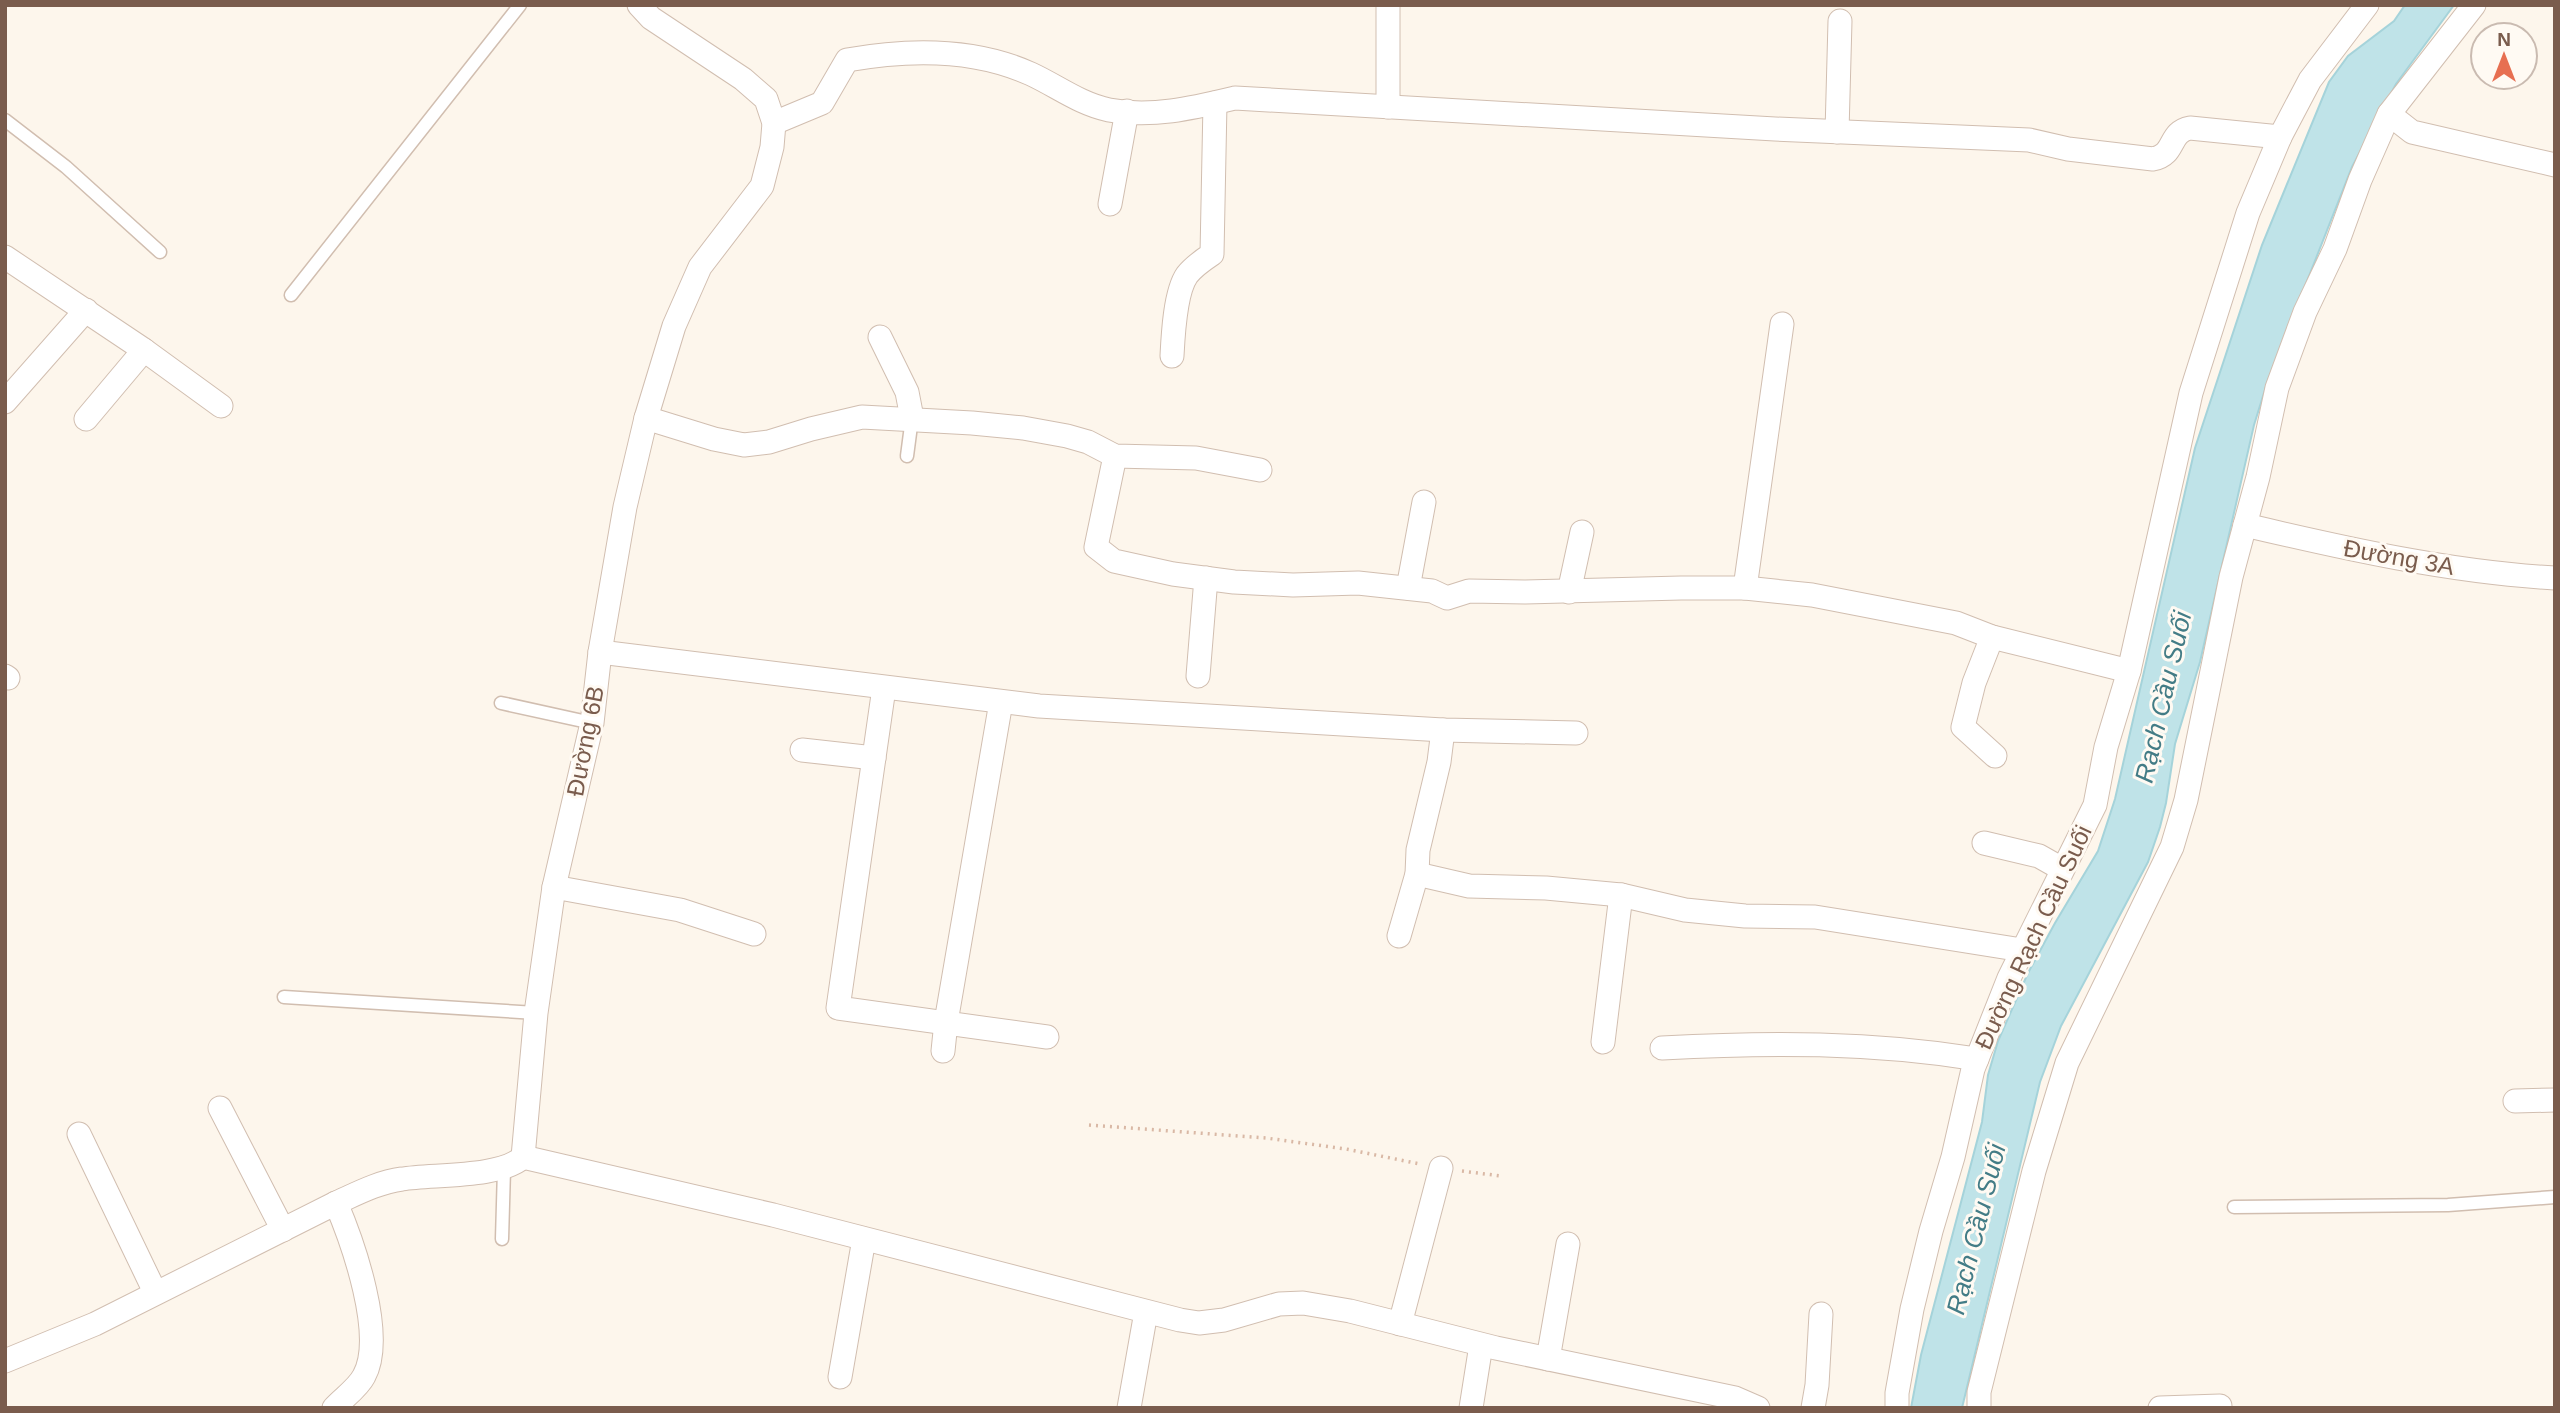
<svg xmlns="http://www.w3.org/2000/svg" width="2560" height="1413" font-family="Helvetica,sans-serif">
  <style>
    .water { fill: #bfe3e8; stroke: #a5d3da; stroke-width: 2 }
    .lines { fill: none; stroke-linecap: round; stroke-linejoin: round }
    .service-casing { stroke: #d1beb0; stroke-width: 15 }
    .minor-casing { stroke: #d1beb0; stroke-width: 25 }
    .path { stroke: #d9b8a5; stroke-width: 3.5; stroke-dasharray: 2 5; stroke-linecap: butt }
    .service { stroke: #fff; stroke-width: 12 }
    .minor { stroke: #fff; stroke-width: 23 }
    .labels { text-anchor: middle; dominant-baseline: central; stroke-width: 6; stroke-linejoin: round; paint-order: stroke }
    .street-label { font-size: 24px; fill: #7a5c4d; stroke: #fffaf3 }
    .water-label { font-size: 26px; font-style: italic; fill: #437c86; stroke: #fffaf3 }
  </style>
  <rect width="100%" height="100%" fill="#fdf6ec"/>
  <polygon class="water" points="2405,5 2454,5 2396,84 2352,167 2268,380 2254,425 2200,662 2175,744 2166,803 2160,827 2148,862 2061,1026 2040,1082 1962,1408 1911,1408 1921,1355 1982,1122 1988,1075 1998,1041 2028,973 2055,923 2098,851 2115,799 2195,448 2262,245 2329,82 2348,56 2394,21"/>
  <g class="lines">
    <g class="service-casing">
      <g id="service">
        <polyline points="5,120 66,167 160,252"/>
        <polyline points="291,295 520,5"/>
        <polyline points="907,456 912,418"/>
        <polyline points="501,703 592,723"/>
        <polyline points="284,997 536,1013"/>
        <polyline points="2234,1207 2448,1205 2555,1197"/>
        <polyline points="502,1239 504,1169"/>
      </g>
    </g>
    <g class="minor-casing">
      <g id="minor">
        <polyline points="1388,5 1388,107"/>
        <polyline points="2389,114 2412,132 2555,165"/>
        <path d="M774 123 822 103 847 60C908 49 974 48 1031 74 1057 86 1080 104 1109 110 1152 118 1193 108 1235 98L1775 129 2029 140 2068 149 2153 159C2176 155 2168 132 2190 128L2280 137"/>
        <polyline points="1837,132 1840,21"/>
        <polyline points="1110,204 1127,111"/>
        <polyline points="5,257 144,350 221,406"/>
        <polyline points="880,337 907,392 912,418"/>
        <path d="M1172 356C1173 336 1175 292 1187 275 1194 266 1203 260 1212 254L1215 103"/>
        <polyline points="5,402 86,310"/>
        <polyline points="646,418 714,439 744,445 769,442 811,429 862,417 972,423 1023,428 1067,436 1088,442 1115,456 1196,458 1260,470"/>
        <polyline points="86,419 144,350"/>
        <polyline points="1115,456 1096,547 1114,561 1173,574 1234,582 1293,585 1358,583 1432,591 1447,598 1469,591 1525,592 1681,588 1745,588 1812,595 1956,623 1992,637 2129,671"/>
        <path d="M2245 525C2347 549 2450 572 2555 578"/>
        <polyline points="1408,588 1424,502"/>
        <polyline points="1745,588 1782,324"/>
        <polyline points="1569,592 1582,532"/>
        <polyline points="1992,637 1974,683 1963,727 1995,756"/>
        <polyline points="600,652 1039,706 1443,730 1576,733"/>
        <polyline points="5,676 8,678"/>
        <polyline points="1198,676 1206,578"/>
        <polyline points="884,688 838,1008 1047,1037"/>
        <polyline points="802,750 874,758"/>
        <polyline points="1984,843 2039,856 2062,869"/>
        <polyline points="1417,874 1469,886 1546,888 1621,895 1685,910 1745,916 1815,917 2022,950"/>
        <polyline points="554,887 680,910 754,934"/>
        <polyline points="1399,936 1417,874 1418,850 1439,762 1443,730"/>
        <polyline points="1603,1042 1621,895"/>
        <path d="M1662 1048C1768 1042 1872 1042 1977 1059"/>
        <polyline points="943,1051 946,1022 1001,702"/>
        <polyline points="2515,1101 2555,1100"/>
        <polyline points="220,1108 283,1230"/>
        <polyline points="79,1134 155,1292"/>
        <polyline points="523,1157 773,1215 1180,1320 1199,1323 1224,1320 1279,1304 1303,1303 1350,1311 1496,1348 1735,1398 1758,1408"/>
        <polyline points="1400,1324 1441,1168"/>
        <polyline points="1548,1359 1568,1244"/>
        <polyline points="5,1361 95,1324 336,1203"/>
        <polyline points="840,1377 864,1239"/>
        <path d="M334 1408C343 1398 358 1388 364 1376 386 1336 353 1243 336 1203 358 1193 379 1182 402 1179 433 1174 501 1178 523 1157L536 1013 554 887 592 723 600 652 625 507 646 418 674 326 700 267 762 186 772 147 774 123 766 99 743 79 651 18 639 5"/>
        <polyline points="1129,1408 1146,1312"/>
        <polyline points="1471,1408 1481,1345"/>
        <polyline points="1813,1408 1817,1385 1821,1314"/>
        <polyline points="1897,1408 1897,1393 1912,1309 1931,1231 1953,1157 1973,1069 2009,978 2095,805 2106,747 2129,671 2191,393 2248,213 2280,137 2310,80 2367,5"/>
        <polyline points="1979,1408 1979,1392 2034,1171 2067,1063 2172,847 2186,800 2231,577 2258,477 2277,388 2305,312 2335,249 2360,180 2389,114 2474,5"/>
        <polyline points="2160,1408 2220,1406"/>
      </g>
    </g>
    <g class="path">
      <polyline points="1089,1125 1266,1138 1346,1149 1420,1164"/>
      <polyline points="1462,1171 1501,1176"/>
    </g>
    <use href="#service" class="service"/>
    <use href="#minor" class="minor"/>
  </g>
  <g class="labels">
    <g class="street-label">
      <text transform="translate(2399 557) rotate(10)">Đường 3A</text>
      <text transform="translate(585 741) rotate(-79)">Đường 6B</text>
      <text transform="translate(2033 937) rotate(-65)">Đường Rạch Cầu Suối</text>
    </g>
    <g class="water-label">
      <text transform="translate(2163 697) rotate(-77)">Rạch Cầu Suối</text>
      <text transform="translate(1976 1229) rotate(-76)">Rạch Cầu Suối</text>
    </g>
  </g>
  <rect width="2560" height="1413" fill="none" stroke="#7a5c4d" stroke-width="14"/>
  <g transform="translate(2504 56)"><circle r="33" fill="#fffaf3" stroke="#cabbb1" stroke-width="2"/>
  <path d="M0-5L12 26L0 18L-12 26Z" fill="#e76f51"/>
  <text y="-10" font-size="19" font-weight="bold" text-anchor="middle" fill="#7a5c4d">N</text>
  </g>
</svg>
